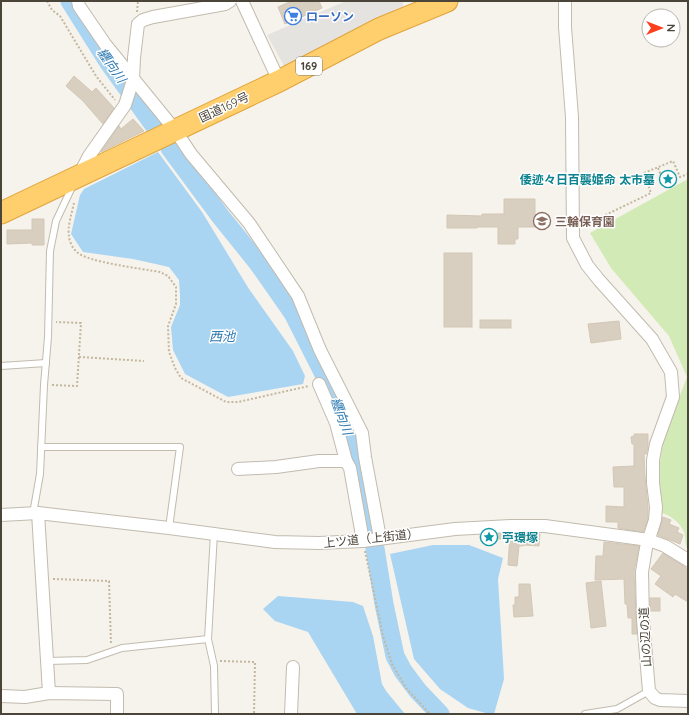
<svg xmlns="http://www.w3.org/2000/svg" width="689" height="715" font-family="Quicksand,'Noto Sans JP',sans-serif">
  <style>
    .green { fill: #d2eab5 }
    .parking { fill: #e5e3e0 }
    .water { fill: #a9d4f2 }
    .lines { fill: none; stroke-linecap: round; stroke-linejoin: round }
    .river { stroke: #a9d4f2; stroke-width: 19 }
    .building { fill: #d8cfc1; stroke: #d3c7b4 }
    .lane-casing { stroke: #c2bbae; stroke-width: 8 }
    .street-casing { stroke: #c2bbae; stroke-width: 14 }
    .highway-casing { stroke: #e0a43c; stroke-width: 23 }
    .path { stroke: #c4b79f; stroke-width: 2; stroke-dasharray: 2 2; stroke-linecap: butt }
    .lane { stroke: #fff; stroke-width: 6 }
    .street { stroke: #fff; stroke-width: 12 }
    .highway { stroke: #ffcf6e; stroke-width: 21 }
    .labels { text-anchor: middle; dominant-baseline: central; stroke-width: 3; stroke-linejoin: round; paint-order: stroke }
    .shield { fill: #fff; stroke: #817c74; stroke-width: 1 }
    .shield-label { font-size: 11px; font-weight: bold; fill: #4b4439 }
    .shop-label { font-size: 12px; font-weight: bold; fill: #366cbe; stroke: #fff; text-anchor: start }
    .street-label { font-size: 12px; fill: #4b4439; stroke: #fff }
    .culture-label { font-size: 12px; font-weight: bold; fill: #0d838f; stroke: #fff; text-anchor: end }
    .education-label { font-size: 12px; font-weight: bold; fill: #785e54; stroke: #fff; text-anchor: start }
    .water-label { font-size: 13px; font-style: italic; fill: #2e7ab2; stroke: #fff }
  </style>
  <rect width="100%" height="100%" fill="#f6f3ec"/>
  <path class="green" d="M688 179V550C684 544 686 538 684 532 680 522 671 516 662 513L659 469 664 437 687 377 669 336 611 268 590 233Z"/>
  <polygon class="parking" points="346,1 403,1 403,9 284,66 267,35"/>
  <g class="water">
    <polygon points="158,152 202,212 249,289 293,351 305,376 303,384 228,397 185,374 173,350 171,327 180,305 180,295 179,280 169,267 133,259 83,252 71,234 80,195 84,189"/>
    <polygon points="433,545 469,545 503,558 498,579 504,679 494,714 489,714 468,708 440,689 414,659 390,554"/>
    <polygon points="278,596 353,602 363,606 373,636 382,684 386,691 405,714 357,714 308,632 275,621 263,609"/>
  </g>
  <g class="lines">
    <g class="river">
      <polyline points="70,1 109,63 156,128"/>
      <polyline points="170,148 221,217 258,263 293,313 332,390 351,439 367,499 384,604 395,656 403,671 418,691 440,714"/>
    </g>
  </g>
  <g class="building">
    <polygon points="292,1 319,1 322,8 285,24 278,7"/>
    <polygon points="74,76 92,92 96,88 114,108 103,124 83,101 66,86"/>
    <polygon points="133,119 144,131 101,152 119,126 121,129"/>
    <polygon points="504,199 535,199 535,215 549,215 549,227 518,227 518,239 515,239 515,244 498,244 498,227 477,227 477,228 447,228 447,215 482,216 482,214 504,214"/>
    <polygon points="32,219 44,219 44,245 32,245 32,243 7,244 7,230 32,230"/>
    <rect x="444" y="253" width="28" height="74"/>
    <rect x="480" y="320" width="31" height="8"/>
    <polygon points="619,321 621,339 591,343 588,324"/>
    <polygon points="634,434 648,434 648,447 646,454 644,454 645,476 648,507 648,519 643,532 618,528 618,522 606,522 606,506 624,507 624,487 614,487 613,467 634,466 634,444 632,444 631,437 634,436"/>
    <polygon points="663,517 671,520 669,524 679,528 677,532 683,535 680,544 658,535"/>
    <polygon points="507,534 507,539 480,539 480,535"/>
    <polygon points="510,534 540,534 539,546 524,545 523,546 519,546 517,566 508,565"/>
    <polygon points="604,542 639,546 634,572 637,634 632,634 632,618 628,618 627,604 625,604 624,579 595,580 596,556 603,556"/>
    <polygon points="663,553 688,569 688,602 675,594 673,597 655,584 661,576 651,569"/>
    <polygon points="601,581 606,626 591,628 586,583"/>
    <polygon points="519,584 530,584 533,616 514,617 513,605 515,605 515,597 519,597"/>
    <rect x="650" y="598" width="10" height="13"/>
  </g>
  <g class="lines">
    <g class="lane-casing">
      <g id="lane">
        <polyline points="1,366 46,363"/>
        <polyline points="41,447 180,447 169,528"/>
        <polyline points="38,513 34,508 40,474 44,385 48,337 50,251 56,221 73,185"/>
        <polyline points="214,533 208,639 214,666 215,714"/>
        <polyline points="47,661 87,660 122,648 208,639"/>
        <polyline points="585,714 617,709 649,691"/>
      </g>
    </g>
    <g class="street-casing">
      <g id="street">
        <polyline points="78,1 79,6 105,44 175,130 191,154 249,223 298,296 320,350 362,433 365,457 380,538"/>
        <polyline points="242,1 279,81"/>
        <polyline points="565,1 565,27 572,117 573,238 587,265 599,280 652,339 671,372 673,397 656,444 653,460 653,483 656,507 655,520 646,548 642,572 643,620 649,691 655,698 660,700 688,701"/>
        <polyline points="79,175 89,156 125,105 133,80 134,58 138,24 143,20 153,17 225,4 230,1"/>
        <polyline points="319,384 336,423 346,461 350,468 363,541"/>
        <polyline points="238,469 276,467 319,461 346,461"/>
        <polyline points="38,513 49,693"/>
        <polyline points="1,515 38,513 169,528 275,542 319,543 363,541 455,529 511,526 545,526 649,540 665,546 688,560"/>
        <polyline points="1,696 25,697 49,693 117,694 117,714"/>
        <polyline points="291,714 293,667"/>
      </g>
    </g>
    <g class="highway-casing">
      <polyline id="highway" points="1,213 279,81 379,29 447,1"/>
    </g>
    <g class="path">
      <polyline points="47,1 52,10 60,16 96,76 115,100"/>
      <polyline points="137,12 138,1"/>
      <polyline points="658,168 662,178"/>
      <path d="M74 203C72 212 67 228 69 236 69 241 73 249 77 252 86 262 144 269 160 272L168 276 176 287V304L168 326 169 352 175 368 181 378 226 402H238L309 386"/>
      <polyline points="583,224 595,220 651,193 644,173 673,161 680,177 688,174"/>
      <polyline points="79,357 144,361"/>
      <polyline points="52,385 77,386 81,323 56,322"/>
      <polyline points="365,551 383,636 392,664 406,688 430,714"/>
      <polyline points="53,579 109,581 111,644"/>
      <polyline points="220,661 255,662 254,714"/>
    </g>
    <use href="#lane" class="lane"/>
    <use href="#street" class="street"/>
    <use href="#highway" class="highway"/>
  </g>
  <defs>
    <g id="supermarket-ring" transform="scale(0.9)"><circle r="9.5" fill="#fff" stroke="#3f7fe0" stroke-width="1.5"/><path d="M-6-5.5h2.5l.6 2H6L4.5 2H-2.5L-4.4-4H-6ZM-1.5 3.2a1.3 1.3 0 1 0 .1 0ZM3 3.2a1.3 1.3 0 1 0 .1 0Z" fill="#3f7fe0"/></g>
    <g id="sight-ring" transform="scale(0.9)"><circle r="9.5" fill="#fff" stroke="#0f9aa8" stroke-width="1.5"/><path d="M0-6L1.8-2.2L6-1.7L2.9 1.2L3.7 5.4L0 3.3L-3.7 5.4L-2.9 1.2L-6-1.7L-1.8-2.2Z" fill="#0f9aa8"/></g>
    <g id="school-ring" transform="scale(0.9)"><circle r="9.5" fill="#fff" stroke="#8d6e63" stroke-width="1.5"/><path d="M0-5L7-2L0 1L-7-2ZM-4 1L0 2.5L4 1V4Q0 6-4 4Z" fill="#8d6e63"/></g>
  </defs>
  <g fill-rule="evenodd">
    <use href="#supermarket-ring" x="293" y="16"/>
    <use href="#sight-ring" x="668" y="179"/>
    <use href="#school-ring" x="542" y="221"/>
    <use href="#sight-ring" x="489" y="537"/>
  </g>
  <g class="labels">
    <rect class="shield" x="296" y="57" width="26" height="18" rx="3"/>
    <g class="shield-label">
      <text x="309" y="66">169</text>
    </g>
    <g class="shop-label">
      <text x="306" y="16">ローソン</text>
    </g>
    <g class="street-label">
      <text transform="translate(224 107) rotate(-25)">国道169号</text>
      <text transform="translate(371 538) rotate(-6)">上ツ道（上街道）</text>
      <text transform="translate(645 637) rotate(-93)">山の辺の道</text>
    </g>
    <g class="culture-label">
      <text x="655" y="179">倭迹々日百襲姫命 太市墓</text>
      <text x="502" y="537" text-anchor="start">苧環塚</text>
    </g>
    <g class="education-label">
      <text x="555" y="221">三輪保育園</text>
    </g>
    <g class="water-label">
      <text transform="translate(112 65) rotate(55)">纒向川</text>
      <text x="222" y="336">西池</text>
      <text transform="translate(342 416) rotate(70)">纒向川</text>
    </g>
  </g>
  <rect width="689" height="715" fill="none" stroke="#4b4439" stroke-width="4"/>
  <g transform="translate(661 28) rotate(90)"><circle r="19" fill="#ffffff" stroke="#b7b4b0"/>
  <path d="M0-3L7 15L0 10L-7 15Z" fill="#fc3f1d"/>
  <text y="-6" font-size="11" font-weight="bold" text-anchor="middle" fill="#4b4439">N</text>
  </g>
</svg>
